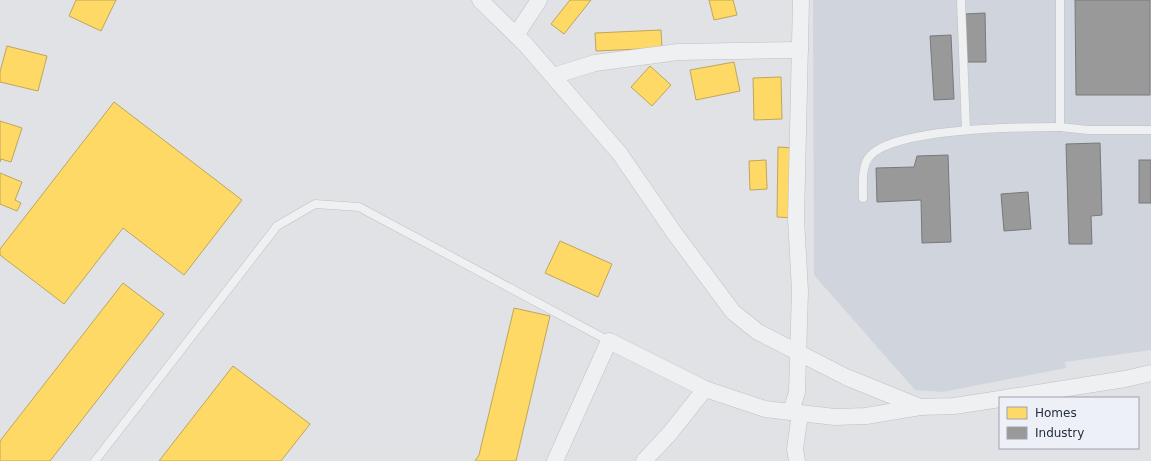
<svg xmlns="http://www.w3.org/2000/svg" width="1151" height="461" font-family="'DejaVu Sans',sans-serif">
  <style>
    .built { fill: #d0d5dd }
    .homes { fill: #ffd966; stroke: #bea65b }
    .industry { fill: #999; stroke: #76797e }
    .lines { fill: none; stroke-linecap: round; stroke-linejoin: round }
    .lane-casing { stroke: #bec0c3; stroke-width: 9 }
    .street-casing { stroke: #bec0c3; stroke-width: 17 }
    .lane { stroke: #eff0f2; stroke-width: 8 }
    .street { stroke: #eff0f2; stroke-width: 16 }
  </style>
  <rect width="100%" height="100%" fill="#e0e2e5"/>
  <polygon class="built" points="813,0 1151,0 1151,350 1065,362 1066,368 943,392 915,390 814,275"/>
  <g class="homes">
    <polygon points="76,0 116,0 101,31 69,16"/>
    <polygon points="570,0 591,0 564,34 551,24"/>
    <polygon points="709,0 733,0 737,15 714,20"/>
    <polygon points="661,30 662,48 596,51 595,33"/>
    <polygon points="7,46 47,56 38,91 0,82 0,72"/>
    <polygon points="734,62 740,91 696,100 690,70"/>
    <polygon points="650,66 671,85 652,106 631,87"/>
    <polygon points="781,77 782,119 754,120 753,78"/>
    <polygon points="114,102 242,200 184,275 123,228 64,304 0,255 0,249"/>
    <polygon points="0,121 22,128 11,162 1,159 0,162"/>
    <polygon points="778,147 794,148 793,218 777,217"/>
    <polygon points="766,160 767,189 750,190 749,161"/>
    <polygon points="0,173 22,182 15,200 21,203 17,211 0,204"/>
    <polygon points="560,241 612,264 598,297 545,273"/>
    <polygon points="123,283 164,314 50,461 0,461 0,441"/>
    <polygon points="514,308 550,316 516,461 475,461 479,455"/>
    <polygon points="233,366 310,424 281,461 159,461"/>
  </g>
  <g class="industry">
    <polygon points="1075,0 1150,0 1150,95 1076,95"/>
    <polygon points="985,13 986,62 965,62 965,14"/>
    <polygon points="951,35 954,99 934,100 930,36"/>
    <polygon points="1100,143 1102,215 1091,216 1092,244 1069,244 1066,144"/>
    <polygon points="948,155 951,242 922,243 921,200 877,202 876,168 914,167 917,156"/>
    <rect x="1139" y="160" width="12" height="43"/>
    <polygon points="1028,192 1031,229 1004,231 1001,194"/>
  </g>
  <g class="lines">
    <g class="lane-casing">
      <g id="lane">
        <polyline points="961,0 966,130"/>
        <polyline points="1060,0 1060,127 1088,130 1151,130"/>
        <path d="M863 198C863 185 861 166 870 156 895 128 1021 127 1060 127"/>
        <polyline points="95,461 277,226 315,204 359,207 609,341"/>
      </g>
    </g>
    <g class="street-casing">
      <g id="street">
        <polyline points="480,0 526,45 620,154 675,234 733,312 758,332 846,377 920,407"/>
        <polyline points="516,35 539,0"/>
        <polyline points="553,76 595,63 678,52 800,50"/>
        <polyline points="1005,398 1125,379 1151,373"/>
        <polyline points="791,412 797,392 800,291 796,219 801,0"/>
        <polyline points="555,461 609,341 705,389 765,409 835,417 866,416 920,407 954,406 1000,399"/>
        <polyline points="644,461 670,433 705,389"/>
        <polyline points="797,461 795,449 800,414"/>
      </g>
    </g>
    <use href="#lane" class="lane"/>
    <use href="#street" class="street"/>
  </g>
  <rect x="999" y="397" width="140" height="52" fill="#edf0f6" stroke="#9da2ad"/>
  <rect x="1007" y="407" width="20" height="12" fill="#ffd966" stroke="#9da2ad"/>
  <text x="1035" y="417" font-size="12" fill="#252e40">Homes</text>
  <rect x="1007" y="427" width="20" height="12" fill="#999999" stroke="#9da2ad"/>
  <text x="1035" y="437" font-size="12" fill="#252e40">Industry</text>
</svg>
